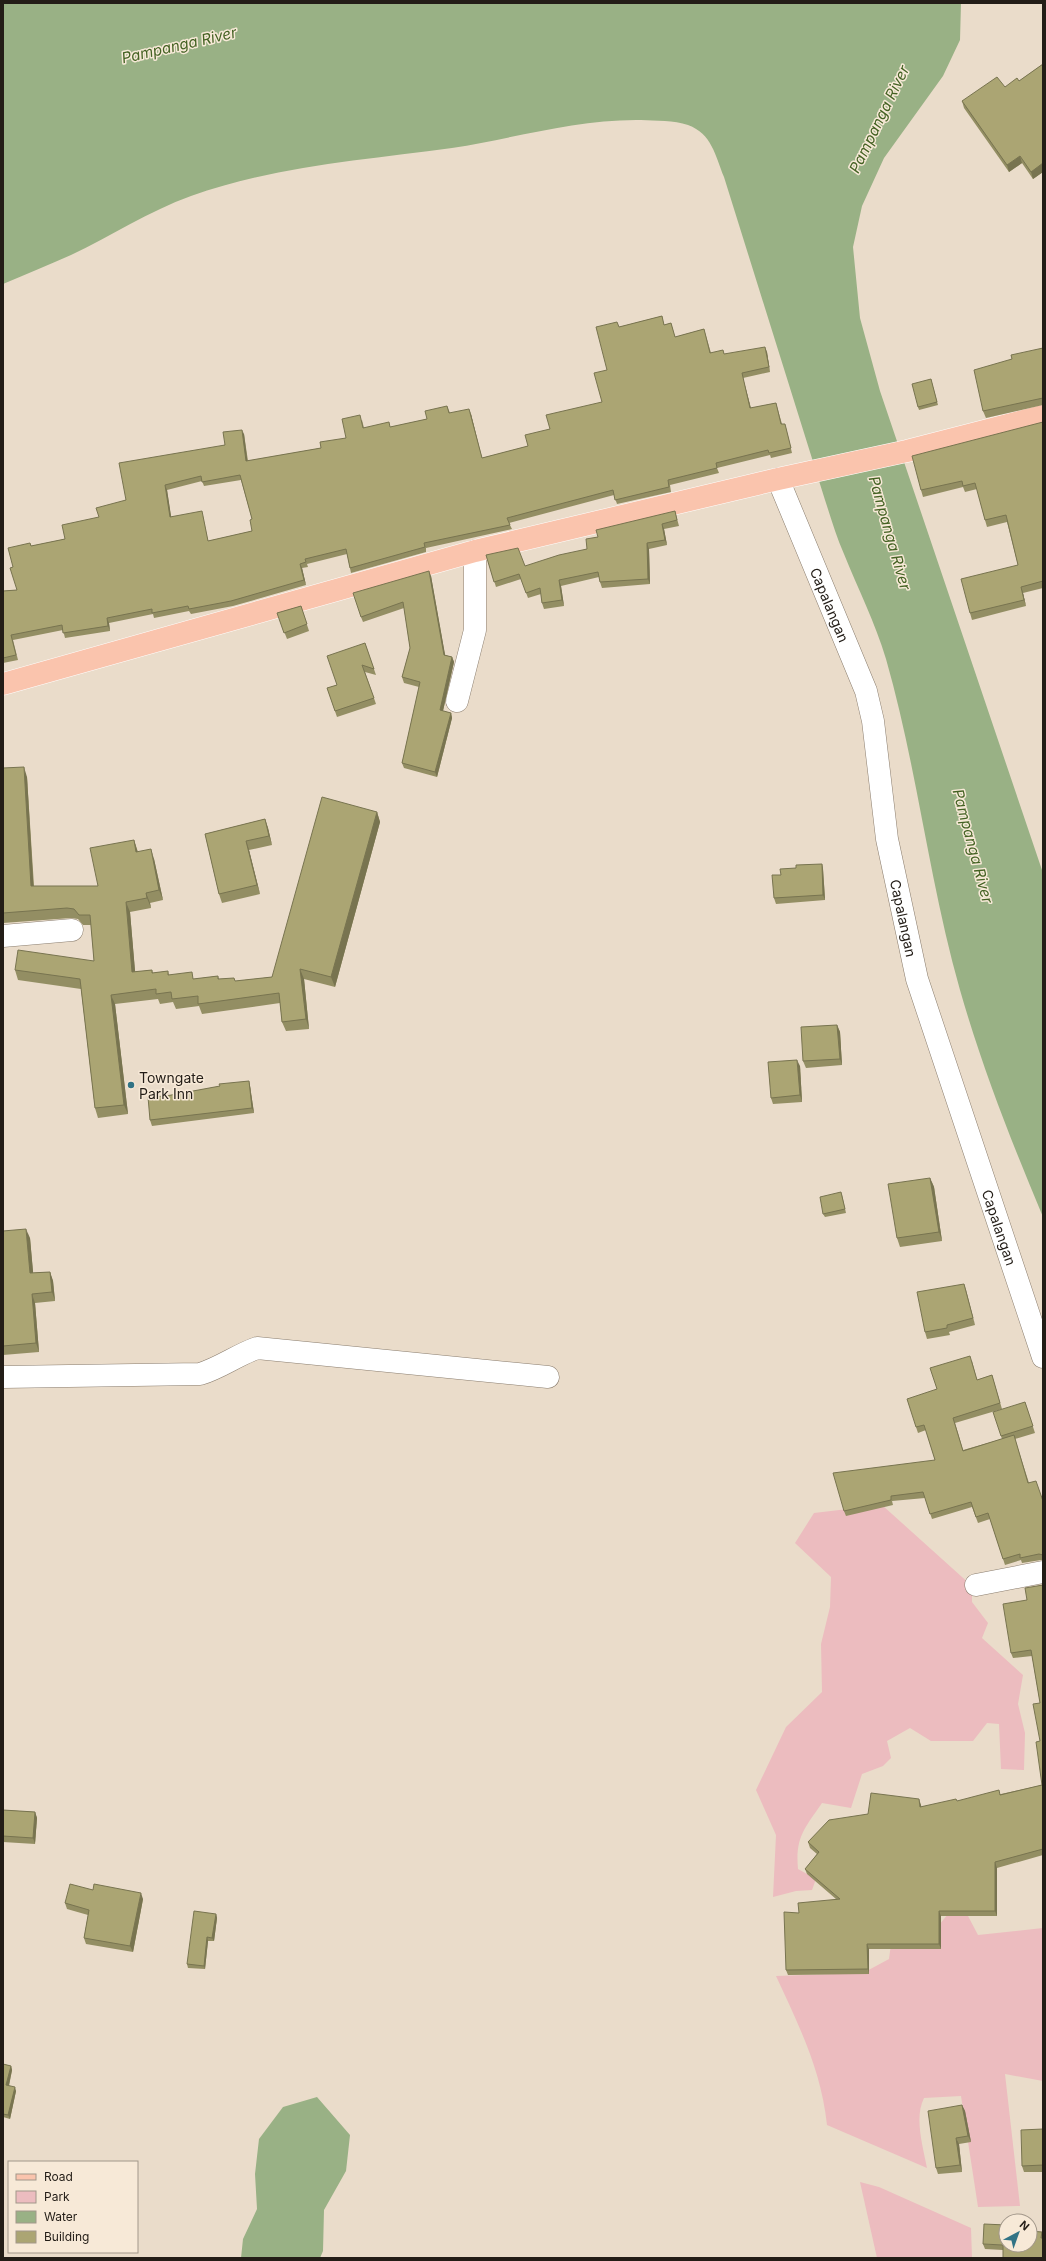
<svg xmlns="http://www.w3.org/2000/svg" width="1046" height="2261" font-family="Inter,sans-serif">
  <style>
    .green { fill: #ecbcbf }
    .water { fill: #99b185 }
    .lines { fill: none; stroke-linecap: round; stroke-linejoin: round }
    .minor-casing { stroke: #8a7d6e; stroke-width: 23 }
    .major-casing { stroke: #fff; stroke-width: 23 }
    .minor { stroke: #fff; stroke-width: 22 }
    .major { stroke: #fac4ad; stroke-width: 22 }
    .wall { fill: #938e63; fill-rule: evenodd }
    .shaded-wall { fill: #787450 }
    .building { fill: #aba573; stroke: #787450; fill-rule: evenodd }
    .poi-dot { fill: #317385; stroke: #f7e9d7; stroke-width: 1.5 }
    .labels { text-anchor: middle; dominant-baseline: central; stroke-width: 3; stroke-linejoin: round; paint-order: stroke }
    .street-label { font-size: 14px; fill: #231d17; stroke: #f7e9d7 }
    .poi-label { font-size: 14px; fill: #231d17; stroke: #f7e9d7; text-anchor: start }
    .water-label { font-size: 15px; font-style: italic; fill: #446223; stroke: #f7e9d7 }
  </style>
  <rect width="100%" height="100%" fill="#eadcca"/>
  <g class="green">
    <path d="M882 1505 972 1586V1602L988 1623 982 1638 1023 1675 1018 1704 1025 1733 1024 1770 1001 1769 999 1724 987 1723 973 1741H931L910 1728 887 1741 891 1758 883 1766 862 1774 851 1808 822 1803C805 1828 795 1837 798 1869L816 1879 812 1890 796 1891 773 1897 776 1835 756 1790 786 1727 822 1692 821 1644 830 1607 831 1577 795 1543 814 1513Z"/>
    <path d="M948 1914 968 1916 978 1935 1043 1928V2081L1005 2074 1020 2206 978 2207 961 2096 924 2098C914 2118 923 2146 927 2168L827 2125C821 2069 799 2026 776 1976L863 1973 889 1959 891 1944 935 1930Z"/>
    <polygon points="860,2182 879,2187 971,2228 972,2258 877,2258"/>
  </g>
  <g class="water">
    <path d="M3 3H961L960 40 943 76 884 158 862 206 853 247 860 318 880 391 1043 873V1217C1012 1143 982 1067 960 990 929 881 917 767 886 659 875 622 858 589 844 554 836 536 831 518 825 500L724 177C715 155 712 134 688 125 674 120 656 121 641 120 577 119 516 138 452 148 365 160 274 166 191 196 149 211 111 236 71 255 49 265 26 274 3 284Z"/>
    <polygon points="317,2097 350,2135 346,2171 324,2210 323,2251 320,2258 241,2258 243,2239 257,2209 255,2174 259,2139 283,2107"/>
  </g>
  <g class="lines">
    <g class="minor-casing">
      <g id="minor">
        <path id="s1" d="M778 479 866 691 873 721 887 839 917 979 1043 1357"/>
        <polyline points="457,701 475,630 475,551"/>
        <polyline points="3,936 72,930"/>
        <path d="M3 1377 200 1374C220 1368 237 1355 257 1348L548 1377"/>
        <polyline points="976,1585 1043,1572"/>
      </g>
    </g>
    <g class="major-casing">
      <polyline id="major" points="3,684 475,551 778,479 907,451 1043,416"/>
    </g>
    <use href="#minor" class="minor"/>
    <use href="#major" class="major"/>
  </g>
  <g class="wall">
    <polygon points="1043,64 1043,172 1033,179 1022,163 1009,172 964,108 962,101 1005,87 1019,81"/>
    <path d="M662 316 664 325 671 323 675 337 704 329 711 353 724 354 767 352 770 372 743 378 751 408 776 403 782 424 786 428 792 453 771 458 770 455 717 468 719 473 670 485 671 492 617 504 614 495 509 523 512 529 426 548V552L351 573 350 568 347 554 307 564 308 567 302 568 306 585 233 606 191 614 189 611 154 618 153 614 109 623 110 631 65 638 63 630 13 640 18 660 3 663V591L17 590 13 567 30 543 31 546 65 539 99 517 126 500 244 434 248 461 321 448 346 438 362 420 364 428 391 427 427 419 447 406 450 413 471 414 482 458 528 446 550 429 602 402 607 370 619 327ZM241 480 252 519V531L208 541 203 516 171 517 167 490 202 481 204 486Z"/>
    <polygon points="1043,348 1043,405 986,418 983,411 1012,359"/>
    <polygon points="931,379 938,405 919,410 918,407"/>
    <polygon points="1043,422 1043,588 1023,593 1026,606 972,620 970,613 1018,565 1007,522 987,527 985,520 977,489 965,492 963,487 923,497 921,490"/>
    <polygon points="675,511 679,526 664,529 667,545 649,549 650,584 602,588 600,582 599,577 561,586 564,606 544,609 542,603 541,594 528,598 521,579 496,587 486,555 525,566 587,549 598,537"/>
    <polygon points="431,576 445,655 452,657 454,662 443,711 451,713 452,718 437,777 404,768 402,763 419,687 404,683 402,677 410,648 404,608 363,622 361,617"/>
    <polygon points="301,606 309,631 287,639 277,613"/>
    <polygon points="365,643 376,675 365,672 376,704 337,717 327,688 337,685"/>
    <polygon points="3,768 27,777 34,886 98,886 134,840 138,852 154,859 163,900 150,903 151,908 130,912 135,972 152,970 153,973 168,971 169,975 194,979 218,976 219,979 236,981 272,977 377,812 380,822 335,987 304,979 309,1029 286,1031 282,1022 280,1003 202,1014 199,1006 176,1009 173,1002 160,1004 158,999 115,1004 128,1114 98,1118 95,1108 81,989 18,980 15,970 94,961 91,925 83,925 78,919 71,918 3,923"/>
    <polygon points="265,819 268,828 272,845 249,850 260,894 222,903 219,894 205,834"/>
    <polygon points="822,864 823,869 825,900 776,904 774,898 781,875 796,868"/>
    <polygon points="837,1025 840,1032 842,1065 806,1068 803,1061"/>
    <polygon points="800,1066 802,1102 773,1104 771,1098"/>
    <polygon points="249,1081 250,1086 254,1113 152,1126 150,1120 166,1096"/>
    <polygon points="930,1178 934,1187 942,1241 900,1247 897,1238"/>
    <polygon points="842,1195 846,1213 825,1217 823,1214"/>
    <polygon points="3,1231 30,1238 33,1273 50,1272 53,1281 55,1301 35,1303 39,1352 3,1355"/>
    <polygon points="964,1284 975,1325 949,1332 950,1335 927,1339 925,1332"/>
    <polygon points="972,1361 977,1380 992,1375 1002,1409 955,1423 963,1450 1002,1439 1001,1436 1025,1402 1035,1433 1015,1439 1029,1483 1043,1501 1043,1560 1041,1560 1022,1563 1021,1560 1005,1565 990,1519 978,1523 972,1507 932,1519 925,1498 892,1501 893,1505 846,1516 844,1511 935,1460 926,1430 918,1433 916,1427 937,1389"/>
    <polygon points="1043,1585 1043,1855 997,1868 997,1916 941,1916 941,1949 869,1949 869,1974 788,1975 786,1970 799,1913 836,1899 807,1874 805,1869 817,1854 810,1848 808,1842 868,1814 921,1805 921,1807 1001,1794 1042,1785 1040,1741 1040,1703 1032,1656 1013,1658 1011,1653 1027,1600"/>
    <polygon points="3,1810 35,1812 37,1818 35,1844 3,1842"/>
    <polygon points="93,1890 143,1899 133,1952 86,1944 84,1938 88,1915 67,1909 65,1903"/>
    <polygon points="216,1914 217,1918 214,1941 208,1941 205,1969 188,1968 187,1964"/>
    <polygon points="3,2064 11,2066 12,2070 9,2086 16,2091 10,2119 3,2117"/>
    <polygon points="962,2105 965,2111 971,2142 959,2144 962,2172 938,2174 936,2168"/>
    <polygon points="1043,2129 1043,2172 1024,2172 1022,2166"/>
    <polygon points="1042,2232 1043,2236 1043,2258 1003,2250 985,2249 983,2244 1006,2245"/>
  </g>
  <g class="shaded-wall">
    <polygon points="1020,156 1022,163 1009,172 1007,165"/>
    <polygon points="1043,163 1043,172 1033,179 1031,172"/>
    <polygon points="765,347 767,352 770,372"/>
    <polygon points="742,373 743,378 752,413 750,408"/>
    <polygon points="469,409 471,414 483,463 482,458"/>
    <polygon points="242,430 244,434 248,466 246,461"/>
    <polygon points="165,485 167,490 172,522 170,517"/>
    <polygon points="662,524 664,529 667,545 665,540"/>
    <polygon points="647,543 649,549 650,584 648,579"/>
    <polygon points="300,564 302,568 306,585 304,580"/>
    <polygon points="429,571 431,576 446,660 444,655"/>
    <polygon points="559,580 561,586 564,606 562,600"/>
    <polygon points="1021,587 1023,593 1026,606 1024,600"/>
    <polygon points="107,618 109,623 110,631 108,626"/>
    <polygon points="452,657 454,662 442,715 440,710"/>
    <polygon points="451,713 452,718 437,777 435,772"/>
    <polygon points="24,767 27,777 34,896 31,886"/>
    <polygon points="377,812 380,822 335,987 331,977"/>
    <polygon points="265,819 268,828 272,845 269,836"/>
    <polygon points="134,840 137,850 140,862 136,852"/>
    <polygon points="246,841 249,850 260,894 257,885"/>
    <polygon points="151,849 154,859 163,900 159,890"/>
    <polygon points="822,864 823,869 825,900 823,895"/>
    <polygon points="146,893 150,903 151,908 147,898"/>
    <polygon points="126,902 130,912 136,982 132,972"/>
    <polygon points="300,969 304,979 309,1029 306,1019"/>
    <polygon points="111,995 115,1004 128,1114 124,1105"/>
    <polygon points="837,1025 840,1032 842,1065 840,1059"/>
    <polygon points="797,1060 800,1066 802,1102 800,1095"/>
    <polygon points="249,1081 250,1086 254,1113 252,1108"/>
    <polygon points="930,1178 934,1187 942,1241 939,1232"/>
    <polygon points="26,1229 30,1238 34,1282 30,1273"/>
    <polygon points="50,1272 53,1281 55,1301 52,1292"/>
    <polygon points="964,1284 966,1290 975,1325 973,1318"/>
    <polygon points="32,1294 35,1303 39,1352 36,1343"/>
    <polygon points="919,1799 921,1805 922,1813 920,1807"/>
    <polygon points="35,1812 37,1818 35,1844 33,1838"/>
    <polygon points="995,1862 997,1868 997,1916 995,1911"/>
    <polygon points="141,1893 143,1899 133,1952 130,1946"/>
    <polygon points="939,1911 941,1916 941,1949 939,1944"/>
    <polygon points="216,1914 217,1918 214,1941 212,1938"/>
    <polygon points="207,1937 208,1941 205,1969 204,1966"/>
    <polygon points="867,1944 869,1949 869,1974 868,1969"/>
    <polygon points="3,1954 4,1958 3,1965"/>
    <polygon points="11,2066 12,2070 8,2089 6,2085"/>
    <polygon points="15,2087 16,2091 10,2119 8,2115"/>
    <polygon points="962,2105 965,2111 971,2142 968,2136"/>
    <polygon points="956,2138 959,2144 962,2172 960,2165"/>
  </g>
  <g class="building">
    <polygon points="1043,64 1043,163 1031,172 1020,156 1007,165 962,101 997,77 1005,87 1017,78 1019,81"/>
    <path d="M662 316 664 325 671 323 675 337 704 329 710 353 723 350 724 354 765 347 769 367 742 373 750 408 776 403 781 424H785L791 448 769 453 768 450 716 463 717 468 668 480 669 487 615 500 613 490 507 518 510 525 424 543 425 547 350 568 346 549 305 559 306 562 300 564 304 580 231 601 189 609 188 606 152 613V609L107 618 108 626 63 633 62 625 11 635 16 655 3 658V591L17 590 10 568 13 567 8 548 30 543 31 546 65 539 62 525 99 517 96 508 126 500 119 463 225 445 223 432 242 430 246 461 321 448 320 442 346 438 342 419 360 415 363 428 389 422 390 427 427 419 425 411 447 406 449 413 469 409 482 458 528 446 525 435 550 429 546 415 602 402 594 373 607 370 596 327 617 322 619 327ZM240 475 252 519 250 520 252 531 208 541 202 511 170 517 165 485 201 476 202 482Z"/>
    <polygon points="1043,348 1043,398 983,411 974,370 1012,359 1011,355"/>
    <polygon points="931,379 937,402 918,407 912,384"/>
    <polygon points="1043,422 1043,581 1021,587 1024,600 970,613 961,579 1018,565 1006,515 985,520 975,483 963,486 962,481 921,490 912,456"/>
    <polygon points="675,511 677,520 662,524 665,540 647,543 648,579 600,582 598,572 559,580 562,600 542,603 540,588 526,593 519,574 494,582 486,555 518,548 525,566 559,555 587,549 586,539 598,537 596,530"/>
    <polygon points="429,571 444,655 452,657 440,710 451,713 435,772 402,763 420,682 402,677 410,648 403,602 361,617 353,593"/>
    <polygon points="301,606 307,624 284,633 277,613"/>
    <polygon points="365,643 374,669 362,665 374,698 335,711 327,688 337,685 327,656"/>
    <polygon points="24,767 31,886 98,886 90,848 134,840 136,852 151,849 159,890 146,893 147,898 126,902 132,972 152,970 152,973 168,971 168,975 192,972 193,979 218,976 218,979 234,978 235,981 272,977 322,797 377,812 331,977 300,969 306,1019 282,1022 279,993 198,1004 198,996 172,999 171,992 156,994 156,989 111,995 124,1105 95,1108 80,979 15,970 18,950 94,961 90,915 79,915 74,909 67,908 3,913 3,768"/>
    <polygon points="265,819 269,836 246,841 257,885 219,894 205,834"/>
    <polygon points="822,864 823,895 774,898 772,875 781,875 780,869 796,868 796,865"/>
    <polygon points="837,1025 840,1059 803,1061 801,1027"/>
    <polygon points="797,1060 800,1095 771,1098 768,1062"/>
    <polygon points="249,1081 252,1108 150,1120 148,1097 166,1096 220,1086 219,1084"/>
    <polygon points="930,1178 939,1232 897,1238 888,1184"/>
    <polygon points="841,1192 845,1209 823,1214 820,1197"/>
    <polygon points="26,1229 30,1273 50,1272 52,1292 32,1294 36,1343 3,1346 3,1231"/>
    <polygon points="964,1284 973,1318 947,1325 947,1328 925,1332 917,1292"/>
    <polygon points="970,1356 977,1380 992,1375 1000,1403 953,1418 963,1451 1014,1435 1028,1483 1036,1481 1043,1501 1043,1555 1039,1554 1020,1558 1020,1554 1003,1559 988,1513 976,1517 971,1502 930,1514 923,1492 891,1496 891,1500 844,1511 833,1473 935,1460 924,1425 916,1427 907,1399 937,1389 930,1368"/>
    <polygon points="1025,1402 1033,1426 1001,1436 993,1412"/>
    <polygon points="1043,1585 1043,1849 995,1862 995,1911 939,1911 939,1944 867,1944 868,1969 786,1970 784,1912 799,1913 798,1903 840,1899 805,1869 819,1852 808,1842 829,1820 868,1814 871,1793 919,1799 920,1807 956,1799 957,1801 999,1790 1000,1795 1042,1785 1036,1742 1040,1741 1033,1704 1040,1703 1031,1650 1011,1653 1003,1604 1027,1600 1025,1588"/>
    <polygon points="3,1810 35,1812 33,1838 3,1836"/>
    <polygon points="70,1884 93,1890 94,1884 141,1893 130,1946 84,1938 89,1910 65,1903"/>
    <polygon points="194,1911 216,1914 212,1938 207,1937 204,1966 187,1964"/>
    <polygon points="3,2064 11,2066 6,2085 15,2087 8,2115 3,2114"/>
    <polygon points="962,2105 968,2136 956,2138 960,2165 936,2168 928,2111"/>
    <polygon points="1043,2129 1043,2165 1022,2166 1021,2130"/>
    <polygon points="984,2224 1006,2225 1006,2245 1030,2245 1030,2231 1042,2232 1041,2238 1043,2238 1043,2258 1003,2258 1003,2245 983,2244"/>
  </g>
  <circle class="poi-dot" cx="131" cy="1085" r="4"/>
  <g class="labels">
    <g class="street-label">
      <text stroke="none"><textPath href="#s1" startOffset="136">Capalangan</textPath></text>
      <text stroke="none"><textPath href="#s1" startOffset="460">Capalangan</textPath></text>
      <text stroke="none"><textPath href="#s1" startOffset="784">Capalangan</textPath></text>
    </g>
    <g class="poi-label">
      <text x="139" y="1077">Towngate<tspan x="139" dy="16">Park Inn</tspan></text>
    </g>
    <g class="water-label">
      <text transform="translate(179 45) rotate(-13)">Pampanga River</text>
      <text transform="translate(879 119) rotate(-64)">Pampanga River</text>
      <text transform="translate(890 533) rotate(74)">Pampanga River</text>
      <text transform="translate(973 846) rotate(75)">Pampanga River</text>
    </g>
  </g>
  <rect width="1046" height="2261" fill="none" stroke="#231d17" stroke-width="8"/>
  <rect x="8" y="2161" width="130" height="92" fill="#f7e9d7" stroke="#a2978a"/>
  <rect x="16" y="2174" width="20" height="6" fill="#fac4ad" stroke="#a2978a"/>
  <text x="44" y="2181" font-size="12" fill="#231d17">Road</text>
  <rect x="16" y="2191" width="20" height="12" fill="#ecbcbf" stroke="#a2978a"/>
  <text x="44" y="2201" font-size="12" fill="#231d17">Park</text>
  <rect x="16" y="2211" width="20" height="12" fill="#99b185" stroke="#a2978a"/>
  <text x="44" y="2221" font-size="12" fill="#231d17">Water</text>
  <rect x="16" y="2231" width="20" height="12" fill="#aba573" stroke="#a2978a"/>
  <text x="44" y="2241" font-size="12" fill="#231d17">Building</text>
  <g transform="translate(1018 2233) rotate(41)"><circle r="19" fill="#f7e9d7" stroke="#a2978a"/>
  <path d="M0-3L7 15L0 10L-7 15Z" fill="#317385"/>
  <text y="-6" font-size="11" font-weight="bold" text-anchor="middle" fill="#231d17">N</text>
  </g>
</svg>
